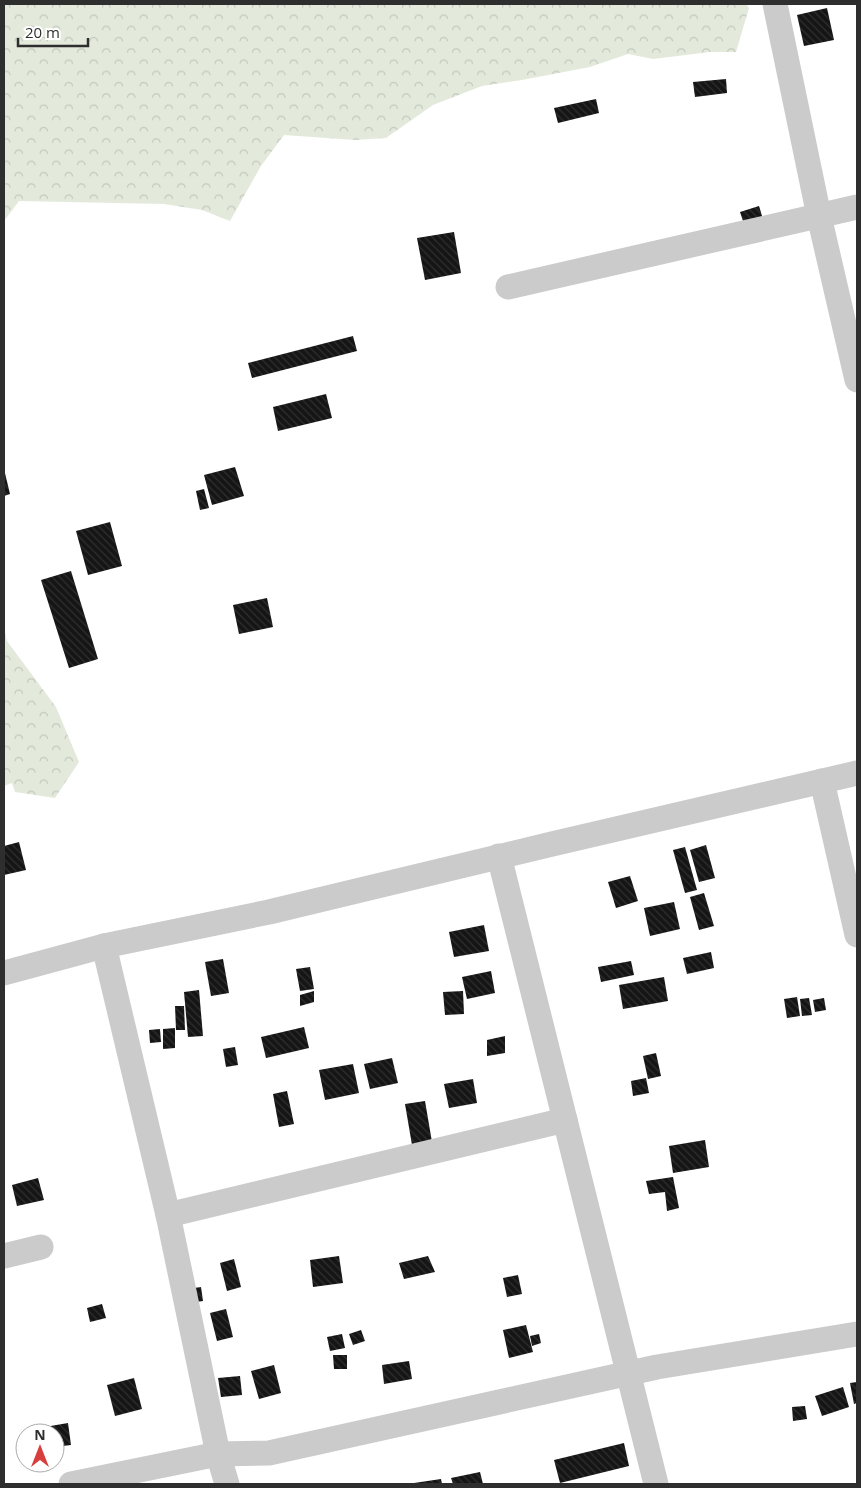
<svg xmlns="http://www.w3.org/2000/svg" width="861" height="1488" font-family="'Open Sans',sans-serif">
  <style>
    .forest { fill: url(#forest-crowns) }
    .building { fill: url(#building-back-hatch) }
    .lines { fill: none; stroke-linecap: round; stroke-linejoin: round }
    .minor { stroke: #cbcbcb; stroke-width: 25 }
  </style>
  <defs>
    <pattern id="forest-crowns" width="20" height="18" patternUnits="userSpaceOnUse" patternTransform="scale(1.25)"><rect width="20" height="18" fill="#e3eadc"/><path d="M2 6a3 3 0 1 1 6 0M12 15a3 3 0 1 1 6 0" fill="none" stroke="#c3c9bd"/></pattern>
    <pattern id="building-back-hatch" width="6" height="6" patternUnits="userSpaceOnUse" patternTransform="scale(1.25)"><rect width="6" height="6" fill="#151515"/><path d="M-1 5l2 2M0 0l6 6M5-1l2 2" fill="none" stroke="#2f2f2f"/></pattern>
  </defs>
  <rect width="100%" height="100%" fill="#fff"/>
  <g class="forest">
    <polygon points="4,4 746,4 749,8 736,52 710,52 653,59 628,54 590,67 522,80 482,86 433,105 386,138 355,140 284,135 261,166 230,221 202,210 164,204 19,201 4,221"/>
    <polygon points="4,628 7,641 56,707 79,762 55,798 15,792 12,783 4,786"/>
  </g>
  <g class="building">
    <polygon points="827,8 834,40 804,46 797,15"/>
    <polygon points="726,79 727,93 695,97 693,82"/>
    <polygon points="596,99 599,113 558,123 554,108"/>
    <polygon points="759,206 763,219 744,224 740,212"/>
    <polygon points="454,232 461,273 425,280 417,238"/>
    <polygon points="353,336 357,351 252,378 248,363"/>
    <polygon points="326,394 332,418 278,431 273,407"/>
    <polygon points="235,467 244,496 212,505 204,475"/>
    <polygon points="4,469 10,494 4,496"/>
    <polygon points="204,489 209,508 200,510 196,491"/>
    <polygon points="110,522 122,566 88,575 76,531"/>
    <polygon points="71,571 98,659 69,668 41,580"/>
    <polygon points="267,598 273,627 239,634 233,605"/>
    <polygon points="19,842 26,870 4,875 4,846"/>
    <polygon points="706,845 715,878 699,882 690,850"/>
    <polygon points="685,847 697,890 685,893 673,850"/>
    <polygon points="630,876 638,901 616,908 608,882"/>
    <polygon points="704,893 714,926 699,930 690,897"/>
    <polygon points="674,902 680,929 650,936 644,908"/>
    <polygon points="484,925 489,951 454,957 449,932"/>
    <polygon points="711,952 714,968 687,974 683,958"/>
    <polygon points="223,959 229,993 211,996 205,962"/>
    <polygon points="631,961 634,975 601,982 598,967"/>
    <polygon points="310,967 314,989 300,991 296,969"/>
    <polygon points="491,971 495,993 467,999 462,977"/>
    <polygon points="664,977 668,1001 623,1009 619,985"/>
    <polygon points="199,990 203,1036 188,1037 184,992"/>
    <polygon points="314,991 314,1002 300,1006 300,995"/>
    <polygon points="463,991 464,1014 445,1015 443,992"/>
    <polygon points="797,997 800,1016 787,1018 784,999"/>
    <polygon points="809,998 812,1015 802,1016 800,999"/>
    <polygon points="824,998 826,1010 815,1012 813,1000"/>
    <polygon points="175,1006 184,1006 185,1030 176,1030"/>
    <polygon points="304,1027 309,1048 266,1058 261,1037"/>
    <polygon points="175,1028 175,1048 163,1049 163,1029"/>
    <polygon points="160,1029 161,1042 150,1043 149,1030"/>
    <polygon points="505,1036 505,1053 487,1056 487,1040"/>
    <polygon points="235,1047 238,1065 226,1067 223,1049"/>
    <polygon points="656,1053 661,1076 648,1079 643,1056"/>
    <polygon points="392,1058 398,1083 370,1089 364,1064"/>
    <polygon points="353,1064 359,1093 325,1100 319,1070"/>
    <polygon points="646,1078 649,1093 633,1096 631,1081"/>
    <polygon points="473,1079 477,1103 449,1108 444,1084"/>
    <polygon points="287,1091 294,1124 279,1127 273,1094"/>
    <polygon points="425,1101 432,1142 412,1145 405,1104"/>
    <polygon points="705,1140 709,1167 673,1173 669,1146"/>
    <polygon points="673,1177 679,1208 667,1211 665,1192 649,1194 646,1181"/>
    <polygon points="38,1178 44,1200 17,1206 12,1185"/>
    <polygon points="339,1256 343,1283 313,1287 310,1260"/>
    <polygon points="428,1256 435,1272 404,1279 399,1263"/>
    <polygon points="234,1259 241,1287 227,1291 220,1263"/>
    <polygon points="518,1275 522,1294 507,1297 503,1278"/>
    <polygon points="201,1287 203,1301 190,1303 187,1289"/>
    <polygon points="102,1304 106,1318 90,1322 87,1308"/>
    <polygon points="226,1309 233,1337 217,1341 210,1313"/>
    <polygon points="526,1325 533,1352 509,1358 503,1330"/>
    <polygon points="361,1330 365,1341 353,1345 349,1334"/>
    <polygon points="342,1334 345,1348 330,1351 327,1337"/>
    <polygon points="539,1334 541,1343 532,1346 530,1336"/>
    <polygon points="333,1355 347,1355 347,1369 334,1369"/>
    <polygon points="409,1361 412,1379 384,1384 382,1365"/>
    <polygon points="274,1365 281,1393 259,1399 251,1371"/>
    <polygon points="240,1376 242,1395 221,1397 218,1378"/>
    <polygon points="134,1378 142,1409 115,1416 107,1385"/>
    <polygon points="857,1382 857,1403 854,1404 850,1383"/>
    <polygon points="843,1387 849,1407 822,1416 815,1396"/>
    <polygon points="805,1406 807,1419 793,1421 792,1407"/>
    <polygon points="68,1423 71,1445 55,1447 55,1433 34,1433 33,1429"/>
    <polygon points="624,1443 629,1466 560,1483 554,1460"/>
    <polygon points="480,1472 483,1484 453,1484 451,1478"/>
    <polygon points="441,1479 442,1484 414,1484 414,1483"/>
  </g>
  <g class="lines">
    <g class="minor">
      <polyline points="775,4 819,216 857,380"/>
      <polyline points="508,287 857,207"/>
      <polyline points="822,781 857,935"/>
      <polyline points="499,856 656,1484"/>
      <polyline points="104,946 168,1215 218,1454 227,1484"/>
      <polyline points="4,973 104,946 269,912 552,844 857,773"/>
      <polyline points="168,1215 565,1120"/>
      <polyline points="4,1256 41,1247"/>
      <polyline points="71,1484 218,1454 269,1453 657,1367 857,1334"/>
    </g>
  </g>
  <rect width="861" height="1488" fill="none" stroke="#2e2e2e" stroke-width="10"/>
  <g transform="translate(40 1448)"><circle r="24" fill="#ffffff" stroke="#ababab"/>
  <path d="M0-4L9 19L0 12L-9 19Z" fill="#d73e3e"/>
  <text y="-8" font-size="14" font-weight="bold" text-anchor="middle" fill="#2e2e2e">N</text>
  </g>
  <path d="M18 38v8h70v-8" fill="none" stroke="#2e2e2e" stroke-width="2.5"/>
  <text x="25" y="38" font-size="15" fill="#2e2e2e" stroke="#ffffff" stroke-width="4" paint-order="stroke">20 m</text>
</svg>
